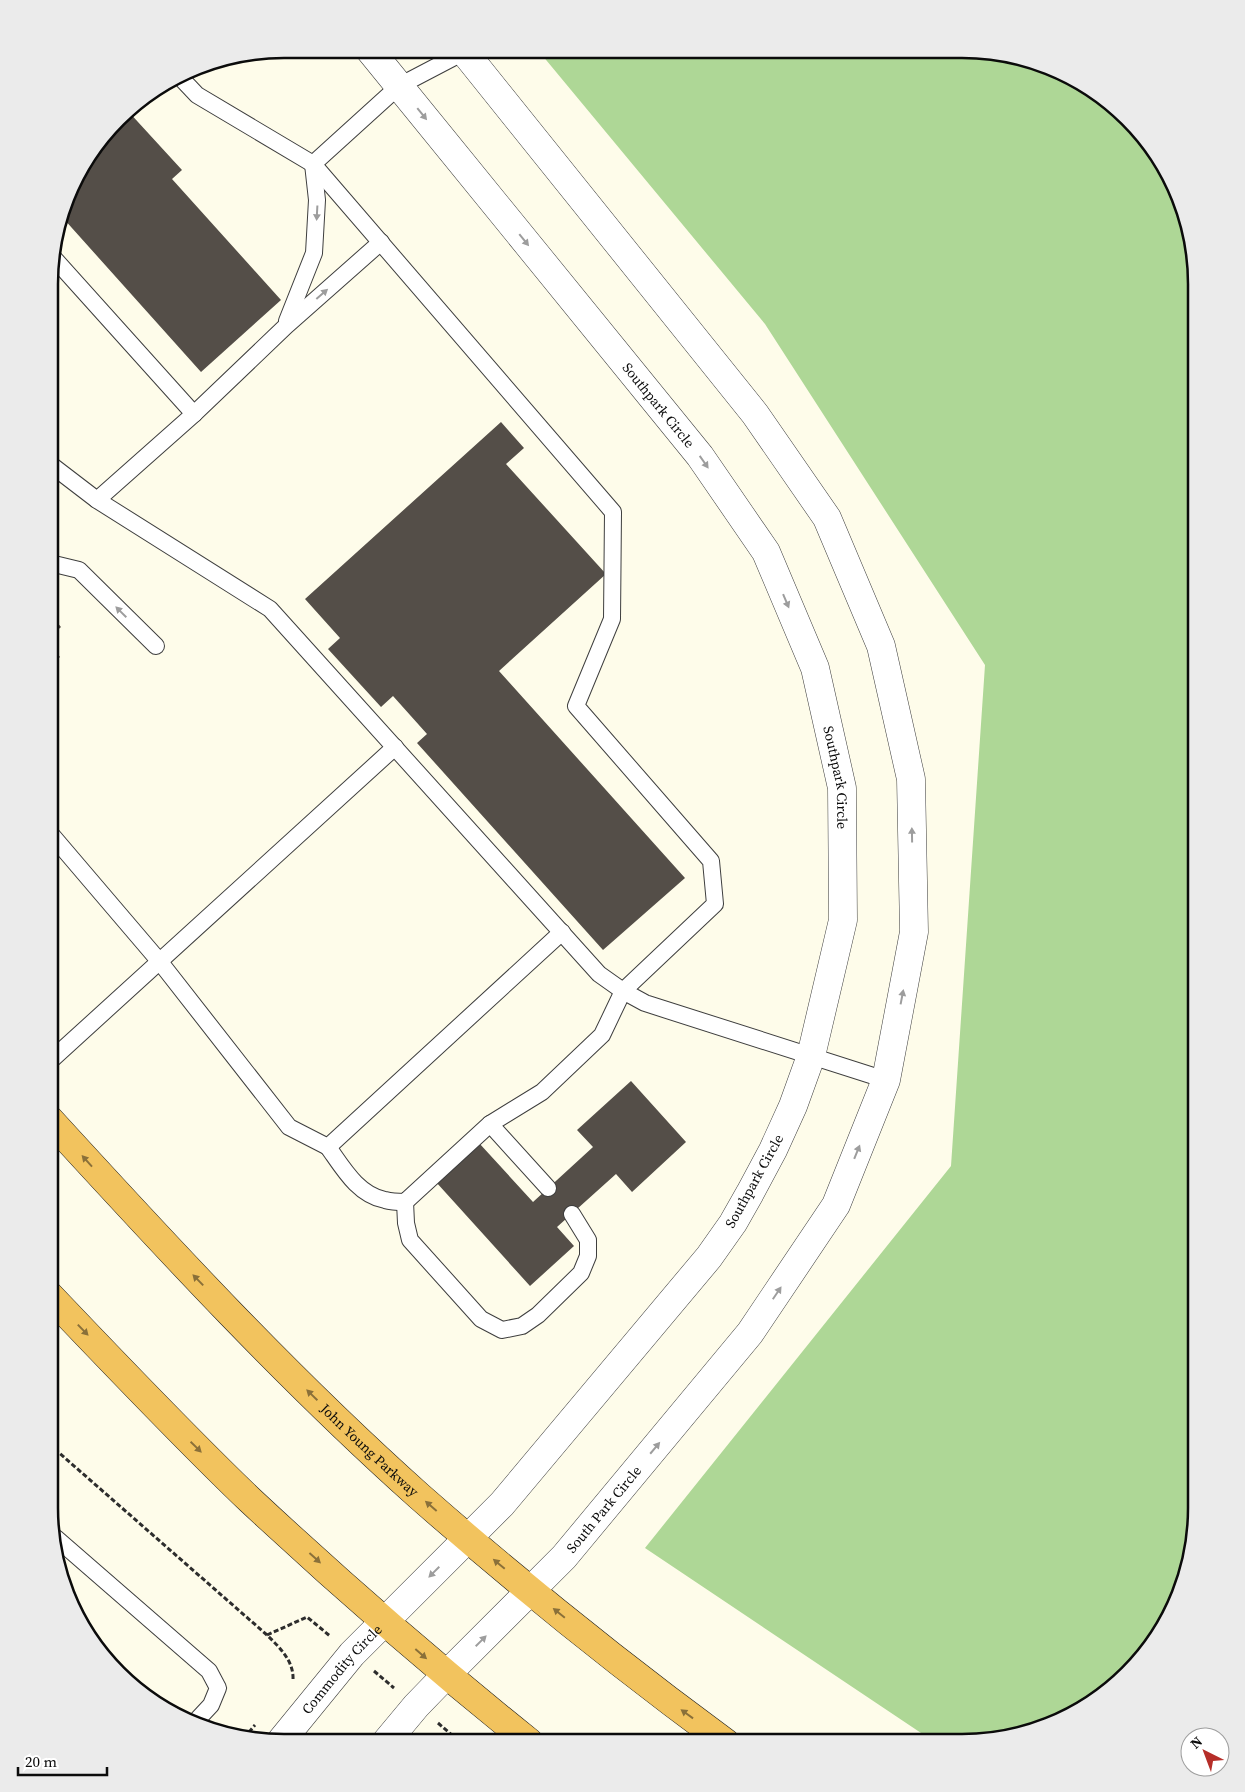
<svg xmlns="http://www.w3.org/2000/svg" width="1245" height="1792" font-family="'Source Serif 4',serif">
  <style>
    .forest { fill: #aed796 }
    .building { fill: #544e48 }
    .lines { fill: none; stroke-linecap: round; stroke-linejoin: round }
    .service-casing { stroke: #3e3e3e; stroke-width: 18 }
    .minor-casing { stroke: #3e3e3e; stroke-width: 29 }
    .tertiary-casing { stroke: #3e3e3e; stroke-width: 29 }
    .trunk-casing { stroke: #1c1c1c; stroke-width: 29 }
    .path { stroke: #2d2d2d; stroke-width: 3; stroke-dasharray: 5 2.5; stroke-linecap: butt }
    .service { stroke: #fff; stroke-width: 16 }
    .minor { stroke: #fff; stroke-width: 28 }
    .tertiary { stroke: #fff; stroke-width: 28 }
    .trunk { stroke: #f2c35e; stroke-width: 28 }
    .oneway { fill: #9d9d9d }
    .oneway2 { fill: #8a7039 }
    .labels { text-anchor: middle; dominant-baseline: central; stroke-width: 5; stroke-linejoin: round; paint-order: stroke }
    .street-label { font-size: 14px; fill: #0b0b0b; stroke: #fff }
    .rim { fill: none; stroke: #0b0b0b; stroke-width: 2.5 }
  </style>
  <rect width="100%" height="100%" fill="#fefcea"/>
  <polygon class="forest" points="537,49 992,51 1051,67 1104,97 1172,180 1196,283 1196,1524 1184,1584 1157,1639 1116,1685 1065,1719 962,1743 936,1743 645,1548 951,1166 985,665 765,324"/>
  <g class="building">
    <polygon points="127,110 182,170 172,179 281,300 201,372 63,218 80,166"/>
    <polygon points="501,422 524,448 506,464 606,574 499,671 685,878 603,950 417,743 427,734 393,696 381,707 328,649 340,638 305,599"/>
    <polygon points="50,614 61,627 50,637"/>
    <polygon points="50,645 60,657 50,666"/>
    <polygon points="631,1081 686,1142 632,1192 616,1174 557,1227 574,1246 530,1286 436,1182 479,1143 533,1202 593,1147 577,1130"/>
    <polygon points="100,1651 162,1707 153,1704 107,1663"/>
  </g>
  <g class="lines">
    <g class="service-casing">
      <g id="service">
        <path d="M180 77 197 95 313 164 613 512 612 619 576 706 711 861 715 904 623 991 602 1035 542 1092 490 1124 405 1202C399 1202 392 1202 385 1200 358 1195 343 1168 328 1147"/>
        <polyline points="313,164 399,86 464,52"/>
        <polyline points="51,255 194,414"/>
        <polyline points="287,321 314,253 317,200 313,164"/>
        <polyline points="50,464 97,500 270,609 599,974 623,991 645,1003 886,1080"/>
        <polyline points="97,500 194,414 286,326 381,242"/>
        <polyline points="50,563 79,570 156,646"/>
        <polyline points="50,833 160,962 289,1127 328,1147 562,932"/>
        <polyline points="49,1062 395,747"/>
        <polyline points="490,1124 548,1188"/>
        <polyline points="405,1202 406,1223 410,1240 481,1319 502,1330 522,1326 538,1315 581,1273 588,1256 588,1240 572,1214"/>
        <polyline points="56,1538 209,1671 218,1688 211,1705 197,1720"/>
      </g>
    </g>
    <g class="minor-casing">
      <g id="minor">
        <path id="s1" d="M281 1741 352 1654 384 1622"/>
        <polyline points="386,1742 416,1706 446,1675"/>
      </g>
    </g>
    <g class="tertiary-casing">
      <g id="tertiary">
        <path id="s2" d="M369 49 700 456 766 552 815 668 842 788 843 920 811 1056 793 1106 773 1150 750 1193 733 1223 709 1257 502 1504 384 1622"/>
        <path id="s3" d="M446 1675 564 1557 750 1333 836 1205 886 1080 914 932 911 779 881 646 827 518 755 414 462 49"/>
      </g>
    </g>
    <g class="trunk-casing">
      <g id="trunk">
        <path id="s4" d="M49 1119C168 1249 288 1379 419 1496 518 1583 620 1665 726 1743"/>
        <path d="M49 1295C115 1364 181 1434 250 1500 340 1584 433 1665 529 1742"/>
      </g>
    </g>
    <g class="path">
      <path d="M49 1444 267 1635C280 1648 294 1661 293 1680"/>
      <polyline points="267,1635 307,1617 330,1636"/>
      <polyline points="374,1671 394,1688"/>
      <polyline points="438,1723 460,1742"/>
      <polyline points="244,1738 255,1725"/>
    </g>
    <use href="#service" class="service"/>
    <use href="#minor" class="minor"/>
    <use href="#tertiary" class="tertiary"/>
    <use href="#trunk" class="trunk"/>
  </g>
  <defs><path id="oneway-solid" d="M-6-.8H1V-3.2L6.5 0L1 3.2V.8H-6Z" transform="scale(1.25)"/></defs>
  <g class="oneway">
    <use href="#oneway-solid" transform="translate(422 114) rotate(51)"/>
    <use href="#oneway-solid" transform="translate(317 213) rotate(93)"/>
    <use href="#oneway-solid" transform="translate(524 240) rotate(51)"/>
    <use href="#oneway-solid" transform="translate(322 294) rotate(-41)"/>
    <use href="#oneway-solid" transform="translate(704 462) rotate(55)"/>
    <use href="#oneway-solid" transform="translate(786 601) rotate(67)"/>
    <use href="#oneway-solid" transform="translate(121 612) rotate(-135)"/>
    <use href="#oneway-solid" transform="translate(912 835) rotate(-91)"/>
    <use href="#oneway-solid" transform="translate(902 997) rotate(-79)"/>
    <use href="#oneway-solid" transform="translate(857 1152) rotate(-68)"/>
    <use href="#oneway-solid" transform="translate(777 1293) rotate(-56)"/>
    <use href="#oneway-solid" transform="translate(655 1448) rotate(-50)"/>
    <use href="#oneway-solid" transform="translate(434 1572) rotate(135)"/>
    <use href="#oneway-solid" transform="translate(481 1641) rotate(-45)"/>
  </g>
  <g class="oneway2">
    <use href="#oneway-solid" transform="translate(87 1161) rotate(-132)"/>
    <use href="#oneway-solid" transform="translate(198 1280) rotate(-134)"/>
    <use href="#oneway-solid" transform="translate(83 1330) rotate(46)"/>
    <use href="#oneway-solid" transform="translate(312 1395) rotate(-136)"/>
    <use href="#oneway-solid" transform="translate(196 1447) rotate(44)"/>
    <use href="#oneway-solid" transform="translate(431 1506) rotate(-139)"/>
    <use href="#oneway-solid" transform="translate(315 1558) rotate(42)"/>
    <use href="#oneway-solid" transform="translate(499 1564) rotate(-140)"/>
    <use href="#oneway-solid" transform="translate(559 1613) rotate(-141)"/>
    <use href="#oneway-solid" transform="translate(421 1654) rotate(41)"/>
    <use href="#oneway-solid" transform="translate(687 1714) rotate(-144)"/>
  </g>
  <g class="labels">
    <g class="street-label">
      <text stroke="none"><textPath href="#s2" startOffset="459">Southpark Circle</textPath></text>
      <text stroke="none"><textPath href="#s2" startOffset="879">Southpark Circle</textPath></text>
      <text transform="translate(754 1181) rotate(-61)">Southpark Circle</text>
      <text stroke="none"><textPath href="#s4" startOffset="461">John Young Parkway</textPath></text>
      <text stroke="none"><textPath href="#s3" startOffset="229">South Park Circle</textPath></text>
      <text stroke="none"><textPath href="#s1" startOffset="94">Commodity Circle</textPath></text>
    </g>
  </g>
  <path d="M0 0H1245V1792H0ZM284 58H962A226 226 0 0 1 1188 284V1508A226 226 0 0 1 962 1734H284A226 226 0 0 1 58 1508V284A226 226 0 0 1 284 58Z" fill="#ebebeb" fill-rule="evenodd"/>
  <path class="rim" d="M284 58H962A226 226 0 0 1 1188 284V1508A226 226 0 0 1 962 1734H284A226 226 0 0 1 58 1508V284A226 226 0 0 1 284 58Z"/>
  <g transform="translate(1205 1752) rotate(318)"><circle r="24" fill="#ffffff" stroke="#9d9d9d"/>
  <path d="M0-4L9 19L0 12L-9 19Z" fill="#b62e29"/>
  <text y="-8" font-size="14" font-weight="bold" text-anchor="middle" fill="#0b0b0b">N</text>
  </g>
  <path d="M18 1767v8h89v-8" fill="none" stroke="#0b0b0b" stroke-width="2.5"/>
  <text x="25" y="1767" font-size="15" fill="#0b0b0b" stroke="#ffffff" stroke-width="4" paint-order="stroke">20 m</text>
</svg>
